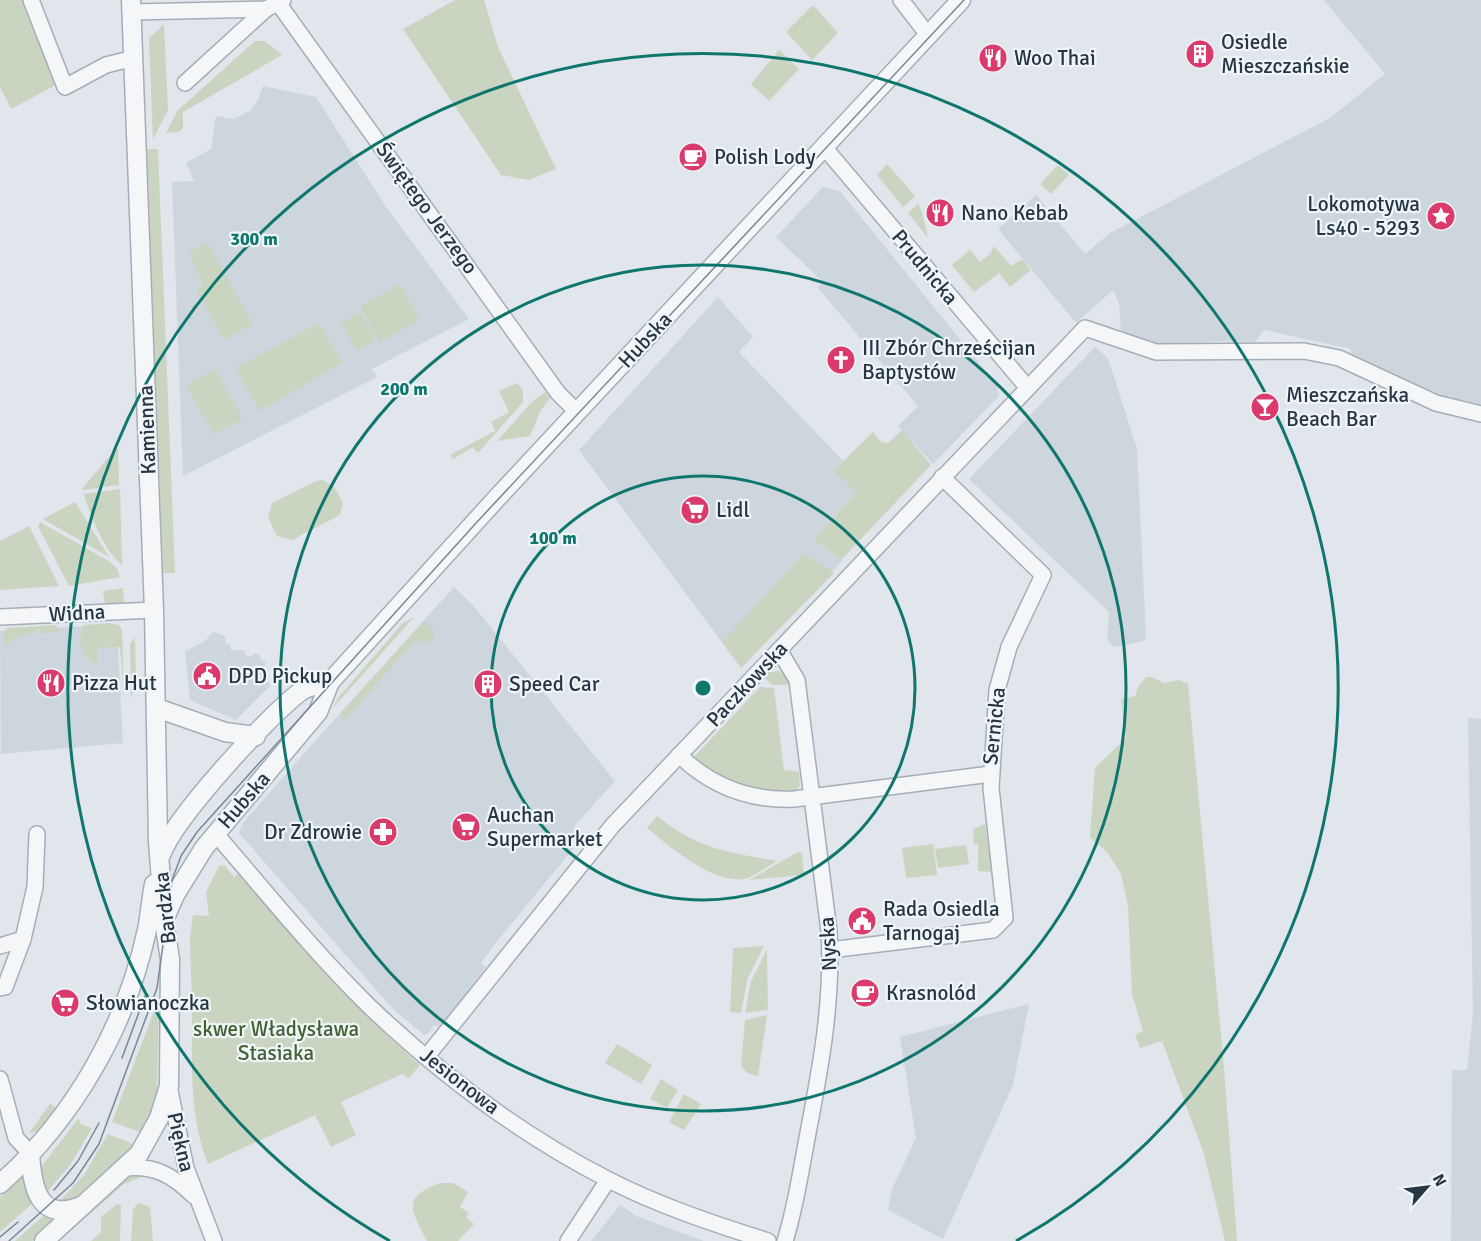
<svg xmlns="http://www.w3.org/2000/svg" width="1481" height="1241" font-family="Signika,sans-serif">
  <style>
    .built { fill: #ced6dd }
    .green { fill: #c9d5c1 }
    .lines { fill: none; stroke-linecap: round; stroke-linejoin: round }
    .minor-casing { stroke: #a5aeb6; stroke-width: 18 }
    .tertiary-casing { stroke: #a5aeb6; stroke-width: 21 }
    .minor { stroke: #f4f6f8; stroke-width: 15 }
    .tertiary { stroke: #f4f6f8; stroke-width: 18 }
    .tram { stroke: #788896; stroke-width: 1.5 }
    .ring { fill: none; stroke: #0f766e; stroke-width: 3 }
    .labels { text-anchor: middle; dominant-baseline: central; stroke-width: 4.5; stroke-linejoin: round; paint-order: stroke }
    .poi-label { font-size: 21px; fill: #273644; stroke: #f0f5f8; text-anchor: start }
    .street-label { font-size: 21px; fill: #273644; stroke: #f0f5f8 }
    .park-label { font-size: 21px; fill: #436133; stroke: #f0f5f8 }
    .centre { fill: #0f766e; stroke: #f0f5f8; stroke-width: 3 }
    .ring-label { font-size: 18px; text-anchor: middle; font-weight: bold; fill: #0f766e; stroke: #f0f5f8; stroke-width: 4.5; stroke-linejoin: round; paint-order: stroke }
  </style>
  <rect width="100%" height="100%" fill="#e0e6eb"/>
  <g class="built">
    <polygon points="1324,0 1481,0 1481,408 1449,401 1447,398 1350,353 1351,349 1264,330 1255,342 1217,341 1171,347 1153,345 1121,332 1119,304 1113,290 1076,323 998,229 1036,195 1085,254 1110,233 1330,118 1385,74"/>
    <polygon points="263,86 316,97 386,207 469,319 372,369 377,377 183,476 172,182 194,181 186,163 211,149 216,116 233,119 250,111 258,100"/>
    <polygon points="823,187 840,191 996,384 999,396 933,464 898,426 918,406 818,288 823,282 776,237"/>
    <polygon points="718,297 753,337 739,352 843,461 833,471 856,492 814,540 842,561 741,668 579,450"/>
    <polygon points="1095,347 1108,358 1137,449 1146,638 1144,641 1114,647 1107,640 1109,612 969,479"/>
    <polygon points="454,587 472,604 615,781 575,825 573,849 494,945 481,963 486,967 440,1027 434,1025 429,1033 424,1035 392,1008 239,833 243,823 307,750"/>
    <polygon points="108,625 117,629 123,743 1,754 0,631"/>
    <polygon points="213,632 225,636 225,643 230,645 231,650 244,650 246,655 251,657 255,653 260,655 261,660 266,663 260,676 271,685 236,720 190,700 185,651 205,641"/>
    <polygon points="1468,718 1481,719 1481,1241 1451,1241 1452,1070 1467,1070 1473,1013"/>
    <polygon points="1029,1004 1013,1085 943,1239 888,1210 892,1189 916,1138 900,1037"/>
    <polygon points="620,1205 636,1216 704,1241 591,1241"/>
  </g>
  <g class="green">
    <polygon points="0,0 24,0 56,80 54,86 11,109 0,87"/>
    <polygon points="455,0 484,0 498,47 556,169 529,180 501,175 403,29"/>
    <polygon points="813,5 838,33 812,60 786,32"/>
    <polygon points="164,24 168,110 153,139 149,38"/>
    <polygon points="255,41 265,41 282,55 183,112 183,128 179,132 166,133 177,111"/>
    <polygon points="779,50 799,69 769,101 751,84"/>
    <polygon points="147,149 158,149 175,573 163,573"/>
    <polygon points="887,164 915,196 903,207 877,175"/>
    <polygon points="1058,165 1069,175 1051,194 1040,184"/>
    <polygon points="918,204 922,212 928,238 908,213"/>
    <polygon points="207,242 253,324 224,340 196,290 203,285 189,252"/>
    <polygon points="994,246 1011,266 1022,259 1031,270 1010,287 999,273 974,292 952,265 970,250 980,262 990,254"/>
    <polygon points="400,284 420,320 380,342 360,306"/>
    <polygon points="361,312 376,340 357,351 341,323"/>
    <polygon points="319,323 342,363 260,411 235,368"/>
    <polygon points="215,369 243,419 214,435 186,385"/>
    <polygon points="518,383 523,391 523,402 478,453 473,447 453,459 450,455 495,431 491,422 509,412 499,391"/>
    <polygon points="545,392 550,398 541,410 530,436 497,441 531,403"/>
    <polygon points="902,430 931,465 841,560 814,540 856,492 833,471 873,432 881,442 888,443"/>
    <polygon points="118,446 119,485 83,490 82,489"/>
    <polygon points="323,480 334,487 343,503 340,515 292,540 277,536 268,517 272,503 316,481"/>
    <path d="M120 489 122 565C106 553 89 514 84 494Z"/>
    <polygon points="75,502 109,557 43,519"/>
    <polygon points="40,522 107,560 117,568 120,577 69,586 38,526"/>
    <polygon points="29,526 59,586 0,590 0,541"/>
    <polygon points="804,554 834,573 741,668 722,642"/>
    <polygon points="123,588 124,602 105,604 103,591"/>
    <polygon points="414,617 333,708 338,698 403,623"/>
    <polygon points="424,621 433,629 435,634 431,641 423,644 417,639 345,720 340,714"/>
    <path d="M109 623 119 625 122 630 124 700 120 647 97 648V664H95C81 657 76 637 84 625Z"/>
    <polygon points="56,625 59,632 41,633 40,629 34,630 34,633 18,636 5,646 4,631 8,628"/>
    <polygon points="135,637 136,684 131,698 130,644"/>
    <polygon points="779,671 786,676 789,685 772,685 764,677 771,672"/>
    <polygon points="1146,677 1152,677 1164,683 1179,680 1188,684 1224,1068 1237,1241 1225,1241 1204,1154 1162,1041 1140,1048 1135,1035 1143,1031 1132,994 1128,906 1121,874 1107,852 1090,837 1095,768 1126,738 1121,699 1135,696 1138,687"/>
    <path d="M760 687 774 688 784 770 799 772 800 786 794 793C765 791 708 787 695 756Z"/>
    <path d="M657 816C698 849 726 852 777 861 767 866 754 877 744 879 713 884 669 846 647 828Z"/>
    <polygon points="985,824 992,872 978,871 978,844 974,844 973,829"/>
    <polygon points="933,844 937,875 906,878 902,848"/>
    <polygon points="966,845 969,864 938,868 935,849"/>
    <polygon points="798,852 802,853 804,875 749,880"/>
    <path d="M224 865 234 877 239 873C298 940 352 1006 420 1065L409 1078 402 1074 341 1102 356 1135 331 1147 315 1115 208 1164C189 1114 192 1068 192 1014 192 988 190 962 190 936L193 915 209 916 206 892 219 866Z"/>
    <polygon points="764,946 747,980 741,1013 730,1012 733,948"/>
    <polygon points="767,949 768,1010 745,1013 751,981"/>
    <polygon points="159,998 157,1094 143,1133 112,1122"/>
    <polygon points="767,1015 758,1076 747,1073 741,1066 745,1020"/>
    <polygon points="617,1044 652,1065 641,1084 605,1063"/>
    <polygon points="661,1079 678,1090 667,1108 650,1099"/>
    <polygon points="684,1094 701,1104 684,1130 669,1122"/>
    <polygon points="50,1104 58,1109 39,1131 29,1133"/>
    <polygon points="78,1119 81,1124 92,1128 71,1164 46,1193 39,1172 41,1167"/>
    <polygon points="108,1134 136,1145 115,1167 74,1201 60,1201 84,1175"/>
    <polygon points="142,1173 141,1177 124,1184 59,1241 53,1241 124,1179"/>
    <polygon points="21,1176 25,1178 34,1202 0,1232 0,1197"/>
    <path d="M441 1183H453L468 1192 460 1207 469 1213 466 1218 474 1224 458 1241H427C412 1210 400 1197 441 1183Z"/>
    <polygon points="139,1203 150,1207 153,1241 131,1241 133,1209"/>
    <polygon points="117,1204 121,1205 120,1241 91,1241 101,1232 101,1217"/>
    <polygon points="47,1213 53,1221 53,1224 32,1241 15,1241"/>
  </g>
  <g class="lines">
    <g class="minor-casing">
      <g id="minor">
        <polyline points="31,0 65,87 106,65 134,58"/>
        <polyline points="901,0 928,35"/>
        <polyline points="278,3 558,393 577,412"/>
        <polyline points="132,12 266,9 283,0"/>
        <polyline points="185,83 266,9"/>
        <polyline points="824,147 1027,387"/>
        <polyline points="0,617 154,610"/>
        <path d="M779 650 797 680 829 931C833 1001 821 1065 808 1133 801 1169 796 1206 785 1241"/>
        <path d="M679 755C711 786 749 801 794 799L991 774"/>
        <path d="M215 833C265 891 314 952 369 1006 439 1073 520 1134 607 1179 657 1205 714 1224 768 1241"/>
        <polyline points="0,946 23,939 35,887 37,834"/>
        <polyline points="830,950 993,930 1005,918 991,788 997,690 1009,647 1043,575 942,477"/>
        <polyline points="0,988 5,987 23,939"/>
        <polyline points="427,1056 613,825 1085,328 1156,352 1304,351 1339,358 1436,403 1481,414"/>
        <polyline points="0,1079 16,1138 30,1153"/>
        <polyline points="169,1086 186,1168 214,1241"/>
        <path d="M125 1168C155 1165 172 1175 194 1196"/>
        <polyline points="568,1241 608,1180"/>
      </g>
    </g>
    <g class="tertiary-casing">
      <g id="tertiary">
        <polyline points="157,708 225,732 256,736"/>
        <path d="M161 855C174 818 267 717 300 692 307 686 321 685 330 682"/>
        <polyline points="164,920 175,895 204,848 318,712 330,682 496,499 961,0"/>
        <path d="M30 1153C32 1186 38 1223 81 1206"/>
        <path d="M0 1184C74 1118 126 1027 147 930 150 915 151 899 154 884"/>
        <polyline points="44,1241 139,1154 159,1118 169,1086 170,959 164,921 158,841 154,610 131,0"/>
      </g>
    </g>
    <use href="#minor" class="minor"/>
    <use href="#tertiary" class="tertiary"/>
    <g class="tram">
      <polyline points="122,1058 145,996"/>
      <polyline points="54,1190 78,1161 99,1123"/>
      <polyline points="0,1237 18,1222"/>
      <polyline points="9,1241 73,1183 99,1144 157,988 172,880 181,856 197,832 477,522 964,0"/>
    </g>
  </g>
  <g class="ring">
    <circle cx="703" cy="688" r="212"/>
    <circle cx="703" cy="688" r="423"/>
    <path d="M390 1241A635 635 0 1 1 1016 1241"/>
  </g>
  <defs>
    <g id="building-disc" transform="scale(1.5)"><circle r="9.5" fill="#db3a6d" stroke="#f0f5f8"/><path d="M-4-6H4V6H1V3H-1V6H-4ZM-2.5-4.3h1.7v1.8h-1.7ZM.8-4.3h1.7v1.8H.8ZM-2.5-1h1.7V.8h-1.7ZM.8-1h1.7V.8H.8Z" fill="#fff"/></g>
    <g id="restaurant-disc" transform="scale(1.5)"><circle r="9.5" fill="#db3a6d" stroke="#f0f5f8"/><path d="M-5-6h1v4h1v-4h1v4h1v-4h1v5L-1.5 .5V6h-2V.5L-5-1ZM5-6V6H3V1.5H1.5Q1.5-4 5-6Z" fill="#fff"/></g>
    <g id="cafe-disc" transform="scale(1.5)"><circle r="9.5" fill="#db3a6d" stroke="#f0f5f8"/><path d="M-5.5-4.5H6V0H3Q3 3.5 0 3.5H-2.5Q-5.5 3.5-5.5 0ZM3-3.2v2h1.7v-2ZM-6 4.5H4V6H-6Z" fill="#fff"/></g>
    <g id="sight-disc" transform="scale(1.5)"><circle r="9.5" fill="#db3a6d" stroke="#f0f5f8"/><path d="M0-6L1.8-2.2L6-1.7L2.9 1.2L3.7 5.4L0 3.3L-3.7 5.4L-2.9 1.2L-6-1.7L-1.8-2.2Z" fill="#fff"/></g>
    <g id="church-disc" transform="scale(1.5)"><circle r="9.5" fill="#db3a6d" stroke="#f0f5f8"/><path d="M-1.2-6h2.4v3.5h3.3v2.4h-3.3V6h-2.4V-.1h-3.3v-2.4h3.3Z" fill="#fff"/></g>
    <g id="bar-disc" transform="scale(1.5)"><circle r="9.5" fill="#db3a6d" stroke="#f0f5f8"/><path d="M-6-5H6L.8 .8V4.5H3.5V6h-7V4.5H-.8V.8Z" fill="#fff"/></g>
    <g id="supermarket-disc" transform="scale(1.5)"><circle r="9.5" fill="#db3a6d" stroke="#f0f5f8"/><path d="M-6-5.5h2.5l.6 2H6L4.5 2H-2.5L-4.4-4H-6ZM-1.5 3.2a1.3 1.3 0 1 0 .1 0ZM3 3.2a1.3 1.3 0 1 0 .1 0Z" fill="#fff"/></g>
    <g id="civic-disc" transform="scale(1.5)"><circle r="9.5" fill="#db3a6d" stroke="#f0f5f8"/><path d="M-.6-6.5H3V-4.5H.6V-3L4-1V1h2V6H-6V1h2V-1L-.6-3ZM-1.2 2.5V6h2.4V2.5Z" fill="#fff"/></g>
    <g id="pharmacy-disc" transform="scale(1.5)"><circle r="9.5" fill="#db3a6d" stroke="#f0f5f8"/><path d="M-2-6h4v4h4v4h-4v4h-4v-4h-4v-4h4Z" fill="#fff"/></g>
  </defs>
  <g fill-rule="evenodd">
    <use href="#building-disc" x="1200" y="54"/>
    <use href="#restaurant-disc" x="993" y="58"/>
    <use href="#cafe-disc" x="693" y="157"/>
    <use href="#restaurant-disc" x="940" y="213"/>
    <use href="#sight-disc" x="1441" y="216"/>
    <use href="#church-disc" x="841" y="360"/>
    <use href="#bar-disc" x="1265" y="407"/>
    <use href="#supermarket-disc" x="695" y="510"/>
    <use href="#civic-disc" x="207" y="676"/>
    <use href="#restaurant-disc" x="51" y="683"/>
    <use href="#building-disc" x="488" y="684"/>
    <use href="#supermarket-disc" x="466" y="827"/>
    <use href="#pharmacy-disc" x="383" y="832"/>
    <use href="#civic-disc" x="862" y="921"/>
    <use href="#cafe-disc" x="865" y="993"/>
    <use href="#supermarket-disc" x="65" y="1003"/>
  </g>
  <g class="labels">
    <g class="poi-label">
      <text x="1221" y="42">Osiedle<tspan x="1221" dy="24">Mieszczańskie</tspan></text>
      <text x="1014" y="58">Woo Thai</text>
      <text x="714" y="157">Polish Lody</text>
      <text x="1420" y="204" text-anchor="end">Lokomotywa<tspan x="1420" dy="24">Ls40 - 5293</tspan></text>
      <text x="961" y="213">Nano Kebab</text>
      <text x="862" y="348">III Zbór Chrześcijan<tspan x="862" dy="24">Baptystów</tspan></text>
      <text x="1286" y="395">Mieszczańska<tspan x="1286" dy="24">Beach Bar</tspan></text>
      <text x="716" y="510">Lidl</text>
      <text x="228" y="676">DPD Pickup</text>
      <text x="72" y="683">Pizza Hut</text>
      <text x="509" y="684">Speed Car</text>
      <text x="487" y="815">Auchan<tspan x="487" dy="24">Supermarket</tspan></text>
      <text x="362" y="832" text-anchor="end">Dr Zdrowie</text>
      <text x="883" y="909">Rada Osiedla<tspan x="883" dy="24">Tarnogaj</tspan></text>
      <text x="886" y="993">Krasnolód</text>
      <text x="86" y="1003">Słowianoczka</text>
    </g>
    <g class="street-label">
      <text transform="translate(427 208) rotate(54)">Świętego Jerzego</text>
      <text transform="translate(925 267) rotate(50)">Prudnicka</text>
      <text transform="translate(645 340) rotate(-47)">Hubska</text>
      <text transform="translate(147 430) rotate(-92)">Kamienna</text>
      <text transform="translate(77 613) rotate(-3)">Widna</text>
      <text transform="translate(747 684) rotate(-47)">Paczkowska</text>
      <text transform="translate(994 726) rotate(-84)">Sernicka</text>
      <text transform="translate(244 800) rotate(-49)">Hubska</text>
      <text transform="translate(165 908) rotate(-96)">Bardzka</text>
      <text transform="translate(828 944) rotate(-93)">Nyska</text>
      <text transform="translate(460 1081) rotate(38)">Jesionowa</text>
      <text transform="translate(181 1142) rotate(77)">Piękna</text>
    </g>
    <g class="park-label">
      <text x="276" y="1029">skwer Władysława<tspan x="276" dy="24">Stasiaka</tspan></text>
    </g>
  </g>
  <circle cx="703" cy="688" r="9" class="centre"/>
  <g class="ring-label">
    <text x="254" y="245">300 m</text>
    <text x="404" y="395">200 m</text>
    <text x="553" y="544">100 m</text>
  </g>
  <g transform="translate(1427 1187) rotate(62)" stroke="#f0f5f8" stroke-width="4.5" paint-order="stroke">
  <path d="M0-4.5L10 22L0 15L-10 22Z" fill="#273644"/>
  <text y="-9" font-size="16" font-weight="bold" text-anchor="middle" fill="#273644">N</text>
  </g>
</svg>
